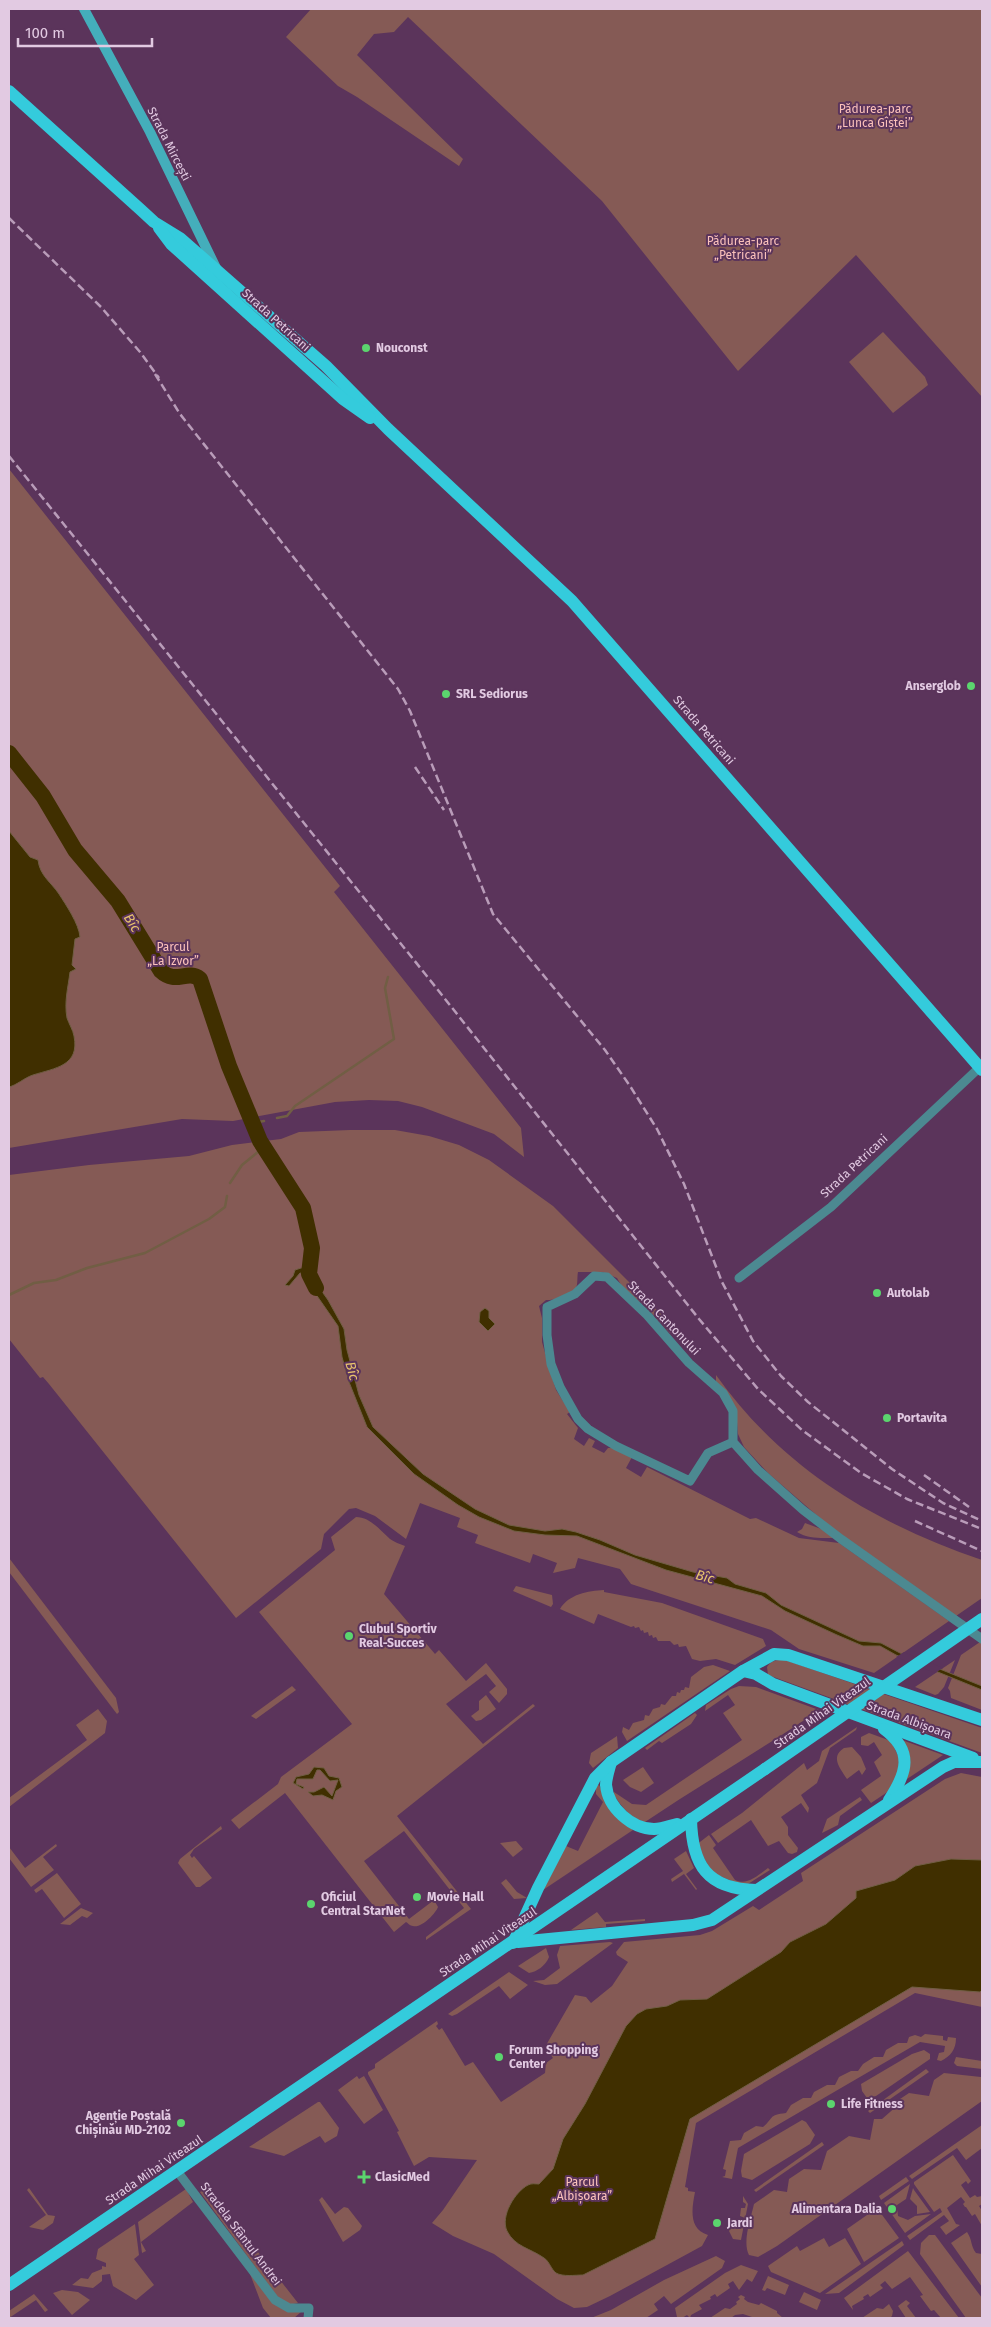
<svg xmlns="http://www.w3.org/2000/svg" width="991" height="2327" font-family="'Fira Sans',sans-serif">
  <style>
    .green { fill: #855a55 }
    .water { fill: #402f00; stroke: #715e44 }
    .pier { fill: #5b345b }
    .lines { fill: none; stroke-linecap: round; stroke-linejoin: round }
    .stream { stroke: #715e44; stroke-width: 2.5 }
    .river { stroke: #402f00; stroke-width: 16 }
    .minor { stroke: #4c8991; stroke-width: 9 }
    .secondary { stroke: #44aebb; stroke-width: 10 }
    .primary { stroke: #34cbdc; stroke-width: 12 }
    .rail { stroke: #b99cb9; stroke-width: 2.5; stroke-dasharray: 8 4; stroke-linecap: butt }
    .primary-bridge { stroke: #34cbdc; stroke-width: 12 }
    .poi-dot { fill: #5bd56e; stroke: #5b345b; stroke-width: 2 }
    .labels { text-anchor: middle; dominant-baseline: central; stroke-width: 4; stroke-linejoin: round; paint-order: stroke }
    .park-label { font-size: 12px; fill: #fcc2bb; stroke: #5b345b }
    .street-label { font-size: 12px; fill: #e2cae2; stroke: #5b345b }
    .poi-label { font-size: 12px; font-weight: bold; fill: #e2cae2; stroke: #5b345b; text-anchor: start }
    .water-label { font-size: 14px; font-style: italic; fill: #e8c36d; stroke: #5b345b }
  </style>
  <rect width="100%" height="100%" fill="#5b345b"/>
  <g class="green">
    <polygon points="311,9 982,9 982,397 856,255 738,371 602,201 408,17 394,32 374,34 357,55 463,159 459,166 357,97 338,86 286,37"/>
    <polygon points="883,332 925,377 928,385 893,413 849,362"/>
    <polygon points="9,469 340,886 334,892 521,1128 524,1157 494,1134 422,1107 398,1101 369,1100 335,1102 233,1121 182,1119 9,1148"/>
    <path d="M350 1130H395L429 1136 459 1145 489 1160 553 1206 675 1328 670 1333 643 1304 624 1290 617 1278 602 1272H578C577 1276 578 1284 576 1288 572 1295 554 1301 546 1300L539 1306 542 1318V1342L549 1367 556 1390 570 1412 567 1414 578 1428 574 1439 584 1446 589 1438 595 1441 592 1447 604 1453 608 1448H612L632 1457 626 1468 641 1477 647 1467 750 1519 756 1518 799 1538 839 1543 949 1621 874 1673 799 1649 771 1630 631 1584 620 1569 578 1558 575 1568 553 1573 557 1563 533 1554 530 1563 475 1543 478 1535 457 1527 460 1518 420 1503 406 1539 375 1516 356 1508 349 1509 324 1534 321 1549 236 1618 49 1384 43 1377 40 1378 9 1339V1175L89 1165 189 1156 232 1145 281 1139 299 1132Z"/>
    <path d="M716 1375C783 1469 874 1523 982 1560V1598L956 1616 828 1525 768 1473 744 1447 738 1434 736 1410 716 1384Z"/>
    <path d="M356 1517C370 1517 380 1530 390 1539 394 1542 400 1544 405 1546L384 1594 435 1654 439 1650 466 1681 486 1663 507 1689V1694L499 1703 489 1692 496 1686 486 1674 446 1704 483 1744 533 1704 535 1706 397 1816 471 1909 426 1940V1937L464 1908 404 1831 364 1861 409 1919 434 1900 438 1907C436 1913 421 1929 413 1926 410 1926 408 1923 406 1922L394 1932 285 1793 239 1829 231 1820 278 1784 281 1777 352 1724 259 1612 335 1550 331 1537Z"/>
    <path d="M805 1523 824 1530 833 1538C820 1538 808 1539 797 1532L802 1529Z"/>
    <polygon points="9,1558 116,1698 119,1712 117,1714 9,1572"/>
    <polygon points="516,1586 552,1595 553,1604 551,1607 513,1591"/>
    <path d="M604 1590V1592L662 1603 763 1639 766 1646 735 1665 716 1659 700 1661 692 1659 686 1646 679 1647 678 1644 674 1645 670 1641H658L656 1637 653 1638 652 1635 649 1636 648 1632 644 1633 643 1630 641 1631 639 1627 635 1628 634 1626 631 1627 598 1614 594 1624 560 1609C569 1594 588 1591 604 1590Z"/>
    <polygon points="980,1642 982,1643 982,1710 951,1698 950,1691 948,1688 961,1655"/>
    <path d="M785 1660 982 1728V1753L768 1675 767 1667C771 1660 777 1660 785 1660Z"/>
    <polygon points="955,1660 944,1687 938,1694 935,1695 915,1687"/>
    <polygon points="713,1665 730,1671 627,1741 622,1732 623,1727 629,1730 633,1723 644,1720 645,1715 649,1716 653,1709 660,1707 661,1704 665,1705 672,1696 676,1696 677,1692 680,1693 681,1690 684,1690 685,1687 689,1688 691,1677 704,1667"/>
    <polygon points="292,1686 296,1690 256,1719 251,1716"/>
    <path d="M739 1686 756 1687 819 1710C761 1750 703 1783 645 1822 629 1818 622 1806 613 1794L614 1792 632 1804 646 1805 742 1740 723 1713 735 1705 728 1695 705 1711 706 1705 731 1689Z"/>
    <polygon points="486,1695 496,1709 481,1720 476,1721 471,1716 479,1710 479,1701"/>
    <polygon points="98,1709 107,1721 105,1733 9,1807 9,1798 87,1740 76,1725"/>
    <polygon points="695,1713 697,1715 691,1724 662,1743 659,1741 647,1750 645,1748"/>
    <polygon points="857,1727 856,1730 830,1748 817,1783 801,1795 809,1808 808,1813 801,1803 781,1817 788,1827 788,1835 798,1848 797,1852 792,1854 788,1853 779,1841 768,1846 751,1820 718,1843 711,1834 742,1813 804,1763 807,1770 819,1761 822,1751"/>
    <polygon points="869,1733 891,1741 901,1762 892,1789 871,1803 861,1790 881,1776 874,1762 882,1755 874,1742 868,1746 861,1745 861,1737"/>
    <polygon points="617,1736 618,1748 593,1768 589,1763 591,1753"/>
    <polygon points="902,1740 943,1755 907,1779"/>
    <path d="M852 1747 861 1757 866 1769 862 1775 859 1770 847 1779C840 1768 830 1757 844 1748Z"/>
    <polygon points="643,1767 654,1783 641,1792 630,1787 623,1780"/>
    <path d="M961 1773 982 1777V2007L915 1993 696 2123 685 2187 688 2188V2191L695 2192C692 2208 688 2229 708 2235L702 2246 610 2296 587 2307 574 2308 557 2299 494 2254 453 2236 432 2223 443 2210 477 2160 429 2157 414 2166 397 2132 399 2131 368 2074V2072L375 2068V2064L437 2021 438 2024 436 2026 439 2030 442 2028 465 2066 473 2062 501 2102 545 2073 546 2063 553 2058 545 2047 575 1995 586 1997 591 2003 612 1986 628 1962 617 1955 616 1952 624 1942 700 1935 712 1931 753 1906 759 1910 803 1881 801 1873 945 1779Z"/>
    <polygon points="599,1785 615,1815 633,1830 543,1890 566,1846 578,1851 603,1802 596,1794 596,1786"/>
    <polygon points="860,1797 862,1800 840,1816 838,1825 822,1833 827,1819"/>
    <polygon points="221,1826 222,1829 194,1849 190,1855 192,1858 194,1856 212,1878 200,1887 196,1887 178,1863 180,1859"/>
    <path d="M709 1835 716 1845 713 1848 735 1880C747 1886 758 1875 768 1868L770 1870 748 1884 741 1885 713 1873 696 1845Z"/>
    <polygon points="516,1841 523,1849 513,1857 500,1843"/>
    <polygon points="56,1844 57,1846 43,1857 54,1870 31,1887 9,1858 9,1847 25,1868"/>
    <polygon points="686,1851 694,1868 686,1874 697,1889 696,1890 684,1874 672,1882 671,1879 683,1871 674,1859"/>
    <polygon points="57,1873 81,1904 64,1918 42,1889 36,1893 34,1890"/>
    <polygon points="506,1879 517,1892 527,1898 514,1899 501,1883"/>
    <polygon points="81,1908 93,1913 87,1918 82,1916 70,1925 60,1924"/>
    <polygon points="597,1912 605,1922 645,1919 645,1921 606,1924 606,1927 571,1930"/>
    <polygon points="610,1942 613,1943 557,1984 545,1985 533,1981 544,1980 560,1968 557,1955 560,1946"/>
    <path d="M546 1948 549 1957C546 1965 537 1972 529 1973L518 1966Z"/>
    <polygon points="509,1972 528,1985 510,1999 499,1986 457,2014 452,2016 448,2014"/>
    <path d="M925 2034 943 2036V2040L947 2041 948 2037 956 2038C956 2049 951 2056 941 2061L937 2060 939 2053 944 2052 945 2046 920 2042 738 2148 732 2179 722 2177 725 2176 726 2170 723 2169 730 2141 741 2140 744 2133 756 2126 763 2127C774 2118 768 2115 786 2113L791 2105 803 2098H811L814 2092 827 2085H835L839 2077 851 2071H858L863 2064 874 2057H883L886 2050 898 2043H907L909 2037 915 2035 921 2037Z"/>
    <polygon points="924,2050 930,2054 930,2059 876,2096 867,2098 862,2091 861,2084 912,2054"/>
    <polygon points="956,2057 982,2061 982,2069 957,2066 954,2063"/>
    <polygon points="926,2069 929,2072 870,2113 868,2111"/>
    <path d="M944 2073 981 2077 982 2101 777 2246 758 2257 749 2255C742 2242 751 2218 754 2204L774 2190 787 2192 789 2179 804 2169 821 2170 827 2151 849 2136 870 2140 874 2119H882L898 2105 900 2099 909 2093 929 2096 934 2080Z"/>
    <polygon points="357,2076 359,2079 364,2076 383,2110 364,2124 338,2090"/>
    <polygon points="318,2102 320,2102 339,2128 337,2136 325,2143 320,2136 284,2156 249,2147"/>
    <polygon points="802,2120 806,2122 815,2135 810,2144 752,2180 742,2177 741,2171 744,2154"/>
    <polygon points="982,2125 982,2148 966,2160 957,2148 912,2179 909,2176"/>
    <polygon points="822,2142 824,2145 756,2192 754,2190"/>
    <polygon points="953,2155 971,2181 968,2184 966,2181 961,2185 970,2198 975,2195 977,2197 982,2196 982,2204 979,2206 982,2211 982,2226 975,2214 972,2216 966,2207 965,2207 963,2204 965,2202 961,2197 947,2208 956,2224 960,2225 946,2235 940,2227 949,2221 944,2215 910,2240 907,2236 942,2212 940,2208 934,2212 914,2184 914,2182"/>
    <polygon points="906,2177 909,2181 881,2200 879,2196"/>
    <polygon points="910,2184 906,2199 897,2205 898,2216 908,2220 915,2216 931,2214 905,2233 884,2203"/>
    <polygon points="29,2188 48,2215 55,2216 53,2223 43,2230 29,2227 46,2215 27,2190"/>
    <polygon points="913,2188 914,2190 930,2212 917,2214 917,2206 910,2199"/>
    <polygon points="186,2189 193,2202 141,2242 146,2251 142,2253 138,2222"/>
    <polygon points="203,2190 229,2229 236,2224 298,2303 289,2305 279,2299 200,2192"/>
    <polygon points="743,2196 748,2204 741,2240 733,2239 729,2231 730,2226 742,2228 745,2218 740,2216 741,2208 745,2208 746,2204 743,2202"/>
    <polygon points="322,2197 335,2214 344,2207 348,2208 362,2226 360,2230 343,2242 319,2200"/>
    <polygon points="877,2208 899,2238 864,2262 847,2229"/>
    <polygon points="135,2224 139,2255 134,2259 154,2285 136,2300 113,2286 110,2274 102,2275 102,2281 93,2288 72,2285 81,2278 88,2279 92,2273 102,2269 102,2266 106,2267 106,2263 96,2259 98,2249"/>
    <path d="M967 2232C973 2241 970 2245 976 2253L982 2254V2287L951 2243Z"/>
    <polygon points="929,2235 935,2235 982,2298 982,2318 966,2318 920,2254 921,2243"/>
    <polygon points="824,2238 829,2247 845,2238 861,2264 820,2293 771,2272 768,2266 797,2246 800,2251"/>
    <polygon points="902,2241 904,2245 839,2293 825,2294"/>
    <polygon points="908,2251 959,2318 941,2318 934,2310 931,2311 920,2296 923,2295 910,2277 892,2289 885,2281 880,2285 883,2288 870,2297 868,2294 863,2297 864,2299 852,2306 853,2310 844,2298"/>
    <polygon points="716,2256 725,2261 722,2268 671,2304 664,2296 654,2304 658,2310 646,2318 591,2318 611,2310 664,2280"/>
    <polygon points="741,2265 758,2271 752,2282 747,2279 739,2290 733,2281 728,2284 730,2288 717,2297 715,2294 710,2297 711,2299 699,2305 702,2309 691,2315 690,2318 687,2315 682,2318 677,2317 675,2308 725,2273"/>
    <path d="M247 2266C262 2287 273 2312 301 2312L294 2318H271L263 2308Z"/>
    <polygon points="768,2276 789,2285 785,2295 767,2288 765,2291 762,2290"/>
    <polygon points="62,2290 78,2292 90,2300 72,2315 53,2293"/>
    <polygon points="804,2292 821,2300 817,2310 799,2302"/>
    <polygon points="34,2294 48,2310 45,2312 36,2300 9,2318 9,2311"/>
    <polygon points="741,2295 745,2297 744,2299 748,2302 759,2305 761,2303 777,2311 777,2313 783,2318 755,2318 743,2314 735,2315 731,2318 710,2318 725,2308 730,2309 737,2304 736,2302 740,2299 738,2297"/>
    <polygon points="906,2300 910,2303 907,2306 916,2318 906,2318 898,2306"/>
    <polygon points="889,2304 893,2311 892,2316 890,2318 862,2318 877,2308 883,2309"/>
  </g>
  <g class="water">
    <path d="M9 831 30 857 38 860C40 876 51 882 59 894 66 905 79 924 80 937L75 939 72 965 76 969 70 972C68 988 64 1002 67 1018 69 1024 73 1030 74 1036 80 1066 55 1068 33 1075 24 1078 17 1085 9 1087Z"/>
    <polygon points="301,1268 309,1268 311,1276 328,1300 344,1329 347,1350 359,1395 373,1427 423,1474 475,1509 509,1525 545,1531 562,1529 576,1532 600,1540 635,1555 693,1572 727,1578 735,1584 766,1593 781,1605 859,1641 881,1643 900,1653 982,1686 982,1690 896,1655 880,1646 863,1646 837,1635 785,1611 762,1596 666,1570 577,1536 545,1535 514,1531 479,1517 458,1505 414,1474 367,1427 349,1382 342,1357 338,1326 306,1280 304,1274 300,1273 289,1286 285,1285 293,1276 295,1270"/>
    <polygon points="485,1308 489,1311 489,1318 495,1324 488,1331 479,1322 480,1312"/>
    <polygon points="314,1767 324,1768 329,1776 339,1778 342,1787 336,1791 333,1800 322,1795 313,1796 308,1792 314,1792 324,1787 332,1796 338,1780 330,1781 320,1770 317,1770 313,1779 297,1779 296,1784 304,1787 303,1789 293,1783 296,1777 309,1774"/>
    <path d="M951 1859 982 1860V1990L980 1992 912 1987 690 2119 655 2239 583 2275C575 2275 563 2277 556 2273 551 2269 549 2261 544 2258 530 2248 515 2247 507 2231 500 2216 515 2192 528 2185 532 2183 535 2184 539 2184L553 2169 563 2139 585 2104 626 2026 637 2014 646 2009 667 2006 680 2000 707 1999 781 1952 790 1942 826 1924 856 1898V1891L895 1880 915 1866Z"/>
  </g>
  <polygon class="pier" points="904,1652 943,1668 935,1673 896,1657"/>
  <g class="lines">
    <g class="stream">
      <polyline points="277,1118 287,1116 295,1106 394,1039 385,988 388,977"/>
      <polyline points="252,1123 264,1121"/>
      <polyline points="230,1183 242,1165 264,1147"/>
      <polyline points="9,1295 34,1283 56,1280 87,1268 145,1253 209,1219 225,1207 227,1196"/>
    </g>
    <path class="river" d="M9 753 43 796 75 850 118 901 161 971C176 985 187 969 200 979L229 1066 260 1141 303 1208 312 1248 309 1274 316 1288"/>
    <g class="minor">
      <polyline points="739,1278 831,1207 980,1067"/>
      <polyline points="733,1442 708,1453 690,1481 616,1446 588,1429 578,1419 560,1387 551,1364 547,1335 547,1307 575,1294 594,1276 607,1277 647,1315 689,1363 723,1393 733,1411 733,1442 758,1470 803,1510 841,1539 982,1639"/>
      <polyline points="177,2171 275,2300 289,2308 309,2308 308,2318"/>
    </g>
    <polyline class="secondary" points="84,9 150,132 216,268"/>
    <g class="primary">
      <polyline points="9,91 141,210 154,222 180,238 326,366 388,429 572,601 982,1070"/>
      <polyline points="159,228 171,244 343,399 370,418"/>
      <polyline points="743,1671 756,1674 773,1684 973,1758"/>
      <path d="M884 1729C914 1751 907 1773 889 1800"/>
      <path d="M611 1762C609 1770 606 1778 606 1785 608 1808 632 1829 654 1829 662 1829 669 1826 677 1824"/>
      <path d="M691 1819C692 1865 707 1889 756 1890"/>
      <polyline points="518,1942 693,1925 712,1920 943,1767 954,1762 982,1762"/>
      <polyline points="513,1943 538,1888 595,1778 611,1762 743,1671 774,1654 788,1655 982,1720"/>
      <polyline points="9,2285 765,1769"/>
    </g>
    <g class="rail">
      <polyline points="9,218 101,307 140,352 159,378"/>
      <polyline points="155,374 180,414 398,689 410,711 493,914 605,1050 630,1086 657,1129 684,1184 722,1282 753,1341 781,1376 808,1402 892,1469 943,1503 982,1521"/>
      <polyline points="9,456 430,980 699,1319 758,1389 802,1430 861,1473 907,1499 982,1529"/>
      <polyline points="415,767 444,810"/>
      <polyline points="924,1475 969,1507"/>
      <polyline points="915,1521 982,1551"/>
    </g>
    <polyline class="primary-bridge" points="765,1769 982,1619"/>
  </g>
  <g class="poi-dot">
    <circle cx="366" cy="348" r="5"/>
    <circle cx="971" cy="686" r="5"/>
    <circle cx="446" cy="694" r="5"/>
    <circle cx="877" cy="1293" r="5"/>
    <circle cx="887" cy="1418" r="5"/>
    <circle cx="349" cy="1636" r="5"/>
    <circle cx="417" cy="1897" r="5"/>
    <circle cx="311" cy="1904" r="5"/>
    <circle cx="499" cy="2057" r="5"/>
    <circle cx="831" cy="2104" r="5"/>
    <circle cx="181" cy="2123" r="5"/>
    <path d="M361.5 2169.5h5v5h5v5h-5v5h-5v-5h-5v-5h5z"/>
    <circle cx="892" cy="2209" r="5"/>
    <circle cx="717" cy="2223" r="5"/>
  </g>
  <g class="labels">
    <g class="park-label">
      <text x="875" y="109">Pădurea-parc<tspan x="875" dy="14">„Lunca Gîștei”</tspan></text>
      <text x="743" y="241">Pădurea-parc<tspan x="743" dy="14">„Petricani”</tspan></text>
      <text x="173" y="947">Parcul<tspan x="173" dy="14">„La Izvor”</tspan></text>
      <text x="582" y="2182">Parcul<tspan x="582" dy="14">„Albișoara”</tspan></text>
    </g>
    <g class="street-label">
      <text transform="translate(169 144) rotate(63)">Strada Mircești</text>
      <text transform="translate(276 320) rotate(42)">Strada Petricani</text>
      <text transform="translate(704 730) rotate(49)">Strada Petricani</text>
      <text transform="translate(854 1166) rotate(-43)">Strada Petricani</text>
      <text transform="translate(664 1318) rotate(46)">Strada Cantonului</text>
      <text transform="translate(822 1713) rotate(-35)">Strada Mihai Viteazul</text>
      <text transform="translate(909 1720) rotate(20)">Strada Albișoara</text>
      <text transform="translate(488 1942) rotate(-34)">Strada Mihai Viteazul</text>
      <text transform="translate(154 2170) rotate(-34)">Strada Mihai Viteazul</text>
      <text transform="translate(241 2234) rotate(53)">Stradela Sfântul Andrei</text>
    </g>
    <g class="poi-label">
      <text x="376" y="348">Nouconst</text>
      <text x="961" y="686" text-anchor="end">Anserglob</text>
      <text x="456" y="694">SRL Sediorus</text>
      <text x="887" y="1293">Autolab</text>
      <text x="897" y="1418">Portavita</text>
      <text x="359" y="1629">Clubul Sportiv<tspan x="359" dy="14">Real-Succes</tspan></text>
      <text x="321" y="1897">Oficiul<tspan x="321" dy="14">Central StarNet</tspan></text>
      <text x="427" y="1897">Movie Hall</text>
      <text x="509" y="2050">Forum Shopping<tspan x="509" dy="14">Center</tspan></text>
      <text x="841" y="2104">Life Fitness</text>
      <text x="171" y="2116" text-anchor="end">Agenție Poștală<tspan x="171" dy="14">Chișinău MD-2102</tspan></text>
      <text x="375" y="2177">ClasicMed</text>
      <text x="882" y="2209" text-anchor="end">Alimentara Dalia</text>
      <text x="727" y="2223">Jardi</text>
    </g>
    <g class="water-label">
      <text transform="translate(132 923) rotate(58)">Bîc</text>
      <text transform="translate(352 1371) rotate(75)">Bîc</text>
      <text transform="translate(705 1577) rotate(16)">Bîc</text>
    </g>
  </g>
  <rect width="991" height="2327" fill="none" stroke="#e2cae2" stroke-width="20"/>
  <path d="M18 38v8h134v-8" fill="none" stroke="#e2cae2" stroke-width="2.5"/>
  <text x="25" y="38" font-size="15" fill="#e2cae2" stroke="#5b345b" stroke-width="4" paint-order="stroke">100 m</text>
</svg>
